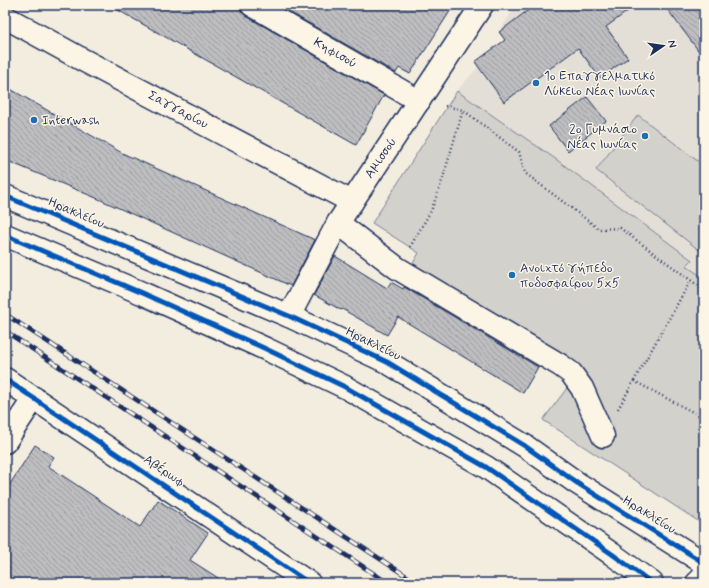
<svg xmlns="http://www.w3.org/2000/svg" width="709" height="588" font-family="Mynerve,sans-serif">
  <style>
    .built { fill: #e3dfd6 }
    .park { fill: #d3d1cc; stroke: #778095 }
    .building { fill: url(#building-back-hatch); stroke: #1b2f5e }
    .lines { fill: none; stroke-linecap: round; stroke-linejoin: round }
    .minor-casing { stroke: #1b2f5e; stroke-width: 25 }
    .tertiary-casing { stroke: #1b2f5e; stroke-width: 25 }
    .secondary-casing { stroke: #1b2f5e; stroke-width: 25 }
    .path { stroke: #1b2f5e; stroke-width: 2.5; stroke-dasharray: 1 3; stroke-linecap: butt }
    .minor { stroke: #fcf5e5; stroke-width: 22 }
    .tertiary { stroke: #fcf5e5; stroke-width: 22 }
    .secondary { stroke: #fcf5e5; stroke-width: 22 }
    .rail-casing { stroke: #1b2f5e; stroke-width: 4.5 }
    .rail { stroke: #fcf5e5; stroke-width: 3; stroke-dasharray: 9; stroke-linecap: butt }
    .cycleway-casing { stroke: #fcf5e5; stroke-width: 8 }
    .cycleway { stroke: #0057b8; stroke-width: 5 }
    .poi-dot { fill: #1f6fb2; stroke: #fcf5e5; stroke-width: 1.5 }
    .labels { text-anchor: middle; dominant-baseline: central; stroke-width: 3; stroke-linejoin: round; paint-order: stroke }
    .street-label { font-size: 13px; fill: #1b2f5e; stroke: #fcf5e5 }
    .poi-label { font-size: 13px; fill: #1b2f5e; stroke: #fcf5e5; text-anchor: start }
  </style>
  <defs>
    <pattern id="building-back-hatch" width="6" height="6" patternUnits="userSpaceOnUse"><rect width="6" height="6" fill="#bebec0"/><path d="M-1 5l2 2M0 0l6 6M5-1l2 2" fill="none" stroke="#9a9b9f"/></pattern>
  </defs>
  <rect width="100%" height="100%" fill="#f3ede0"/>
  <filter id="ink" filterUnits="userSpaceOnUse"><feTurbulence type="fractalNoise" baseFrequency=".025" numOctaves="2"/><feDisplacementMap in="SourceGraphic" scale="8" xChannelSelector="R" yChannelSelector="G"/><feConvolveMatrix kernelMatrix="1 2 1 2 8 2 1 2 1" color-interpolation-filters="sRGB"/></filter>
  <g filter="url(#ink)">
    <polygon class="built" points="516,5 704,5 704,272 701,276 686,266 692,260 557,160 457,91 478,67 475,62 504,40 499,32"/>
    <g class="park">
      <polygon points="457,91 557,160 692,260 686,266 701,276 704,272 704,525 543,420 582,368 412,265 419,253 372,223"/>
      <polygon points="638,115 704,166 704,244 699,250 596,170"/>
    </g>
    <g class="building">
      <polygon points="109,5 240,5 241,11 246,16 384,95 356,145"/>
      <polygon points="277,5 454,5 410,74 399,68 396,73"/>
      <polygon points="535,5 636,5 606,27 628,58 600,78 578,48 504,102 475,62 505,40 499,32"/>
      <polygon points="664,5 704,5 704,58"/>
      <polygon points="5,86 122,153 315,240 291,286 101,200 5,160"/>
      <polygon points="587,97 606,121 568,151 549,126"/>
      <polygon points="335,256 387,288 391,282 403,289 404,287 538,367 523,393 398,317 387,335 342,309 341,310 314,295"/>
      <polygon points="35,445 54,457 48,466 140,527 158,500 208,533 190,560 226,583 5,583 5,492"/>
    </g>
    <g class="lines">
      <g class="minor-casing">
        <g id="minor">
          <polyline points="252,5 419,101"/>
          <polyline points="5,17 83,60 352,202"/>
          <polyline points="338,223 397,268 560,365 571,373 582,388 603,436"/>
          <polyline points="289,316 338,223 482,5"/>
          <polyline points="5,442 34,398"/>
          <polyline points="697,583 704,576"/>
        </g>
      </g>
      <g class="tertiary-casing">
        <polyline id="tertiary" points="5,379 309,583"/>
      </g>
      <g class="secondary-casing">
        <g id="secondary">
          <polyline points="5,196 289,316 387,362 525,446 577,483 704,563"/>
          <polyline points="5,235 144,294 266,349 345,387 486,467 612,554 652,583"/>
        </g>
      </g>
      <g class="path">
        <polyline points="445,106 463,110 519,152 525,173 599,229 620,228 704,290"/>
        <polyline points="410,247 431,211 443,178 463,110"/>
        <polyline points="634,381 704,418"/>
        <polyline points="618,409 691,280"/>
      </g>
      <use href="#minor" class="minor"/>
      <use href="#tertiary" class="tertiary"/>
      <use href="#secondary" class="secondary"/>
      <g class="rail-casing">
        <g id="rail">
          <polyline points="5,314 417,583"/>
          <polyline points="5,331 388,583"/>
        </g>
      </g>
      <use href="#rail" class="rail"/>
      <g class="cycleway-casing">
        <g id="cycleway">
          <polyline points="5,196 289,316 387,362 525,446 577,483 704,563"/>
          <polyline points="5,235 144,294 266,349 345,387 486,467 612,554 652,583"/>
          <polyline points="5,379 309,583"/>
        </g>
      </g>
      <use href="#cycleway" class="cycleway"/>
    </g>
  </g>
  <g class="poi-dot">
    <circle cx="536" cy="83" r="4"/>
    <circle cx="34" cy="120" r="4"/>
    <circle cx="645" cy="136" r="4"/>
    <circle cx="512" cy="275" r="4"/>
  </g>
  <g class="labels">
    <g class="street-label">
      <text transform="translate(335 53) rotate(30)">Κηφισού</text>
      <text transform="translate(178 110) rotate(28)">Σαγγαρίου</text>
      <text transform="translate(381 158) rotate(-56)">Αμισσού</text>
      <text transform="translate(76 213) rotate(23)">Ηρακλείου</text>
      <text transform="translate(373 344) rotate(26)">Ηρακλείου</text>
      <text transform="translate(164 471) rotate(34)">Αβέρωφ</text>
      <text transform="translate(649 515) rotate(32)">Ηρακλείου</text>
    </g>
    <g class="poi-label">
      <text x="544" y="76">1ο Επαγγελματικό<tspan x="544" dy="15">Λύκειο Νέας Ιωνίας</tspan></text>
      <text x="42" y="120">Interwash</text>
      <text x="637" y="129" text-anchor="end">2ο Γυμνάσιο<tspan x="637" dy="15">Νέας Ιωνίας</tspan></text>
      <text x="520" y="268">Ανοιχτό γήπεδο<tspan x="520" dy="15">ποδοσφαίρου 5x5</tspan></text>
    </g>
  </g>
  <rect width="709" height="588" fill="none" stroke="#fcf5e5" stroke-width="20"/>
  <rect x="10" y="10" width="689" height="568" fill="none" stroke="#1b2f5e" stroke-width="1.5" filter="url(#ink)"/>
  <g transform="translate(663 46) rotate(77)" stroke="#fcf5e5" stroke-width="3" paint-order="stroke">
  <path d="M0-3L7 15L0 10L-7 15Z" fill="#1b2f5e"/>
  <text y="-6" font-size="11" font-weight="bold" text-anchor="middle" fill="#1b2f5e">N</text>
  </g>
</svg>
